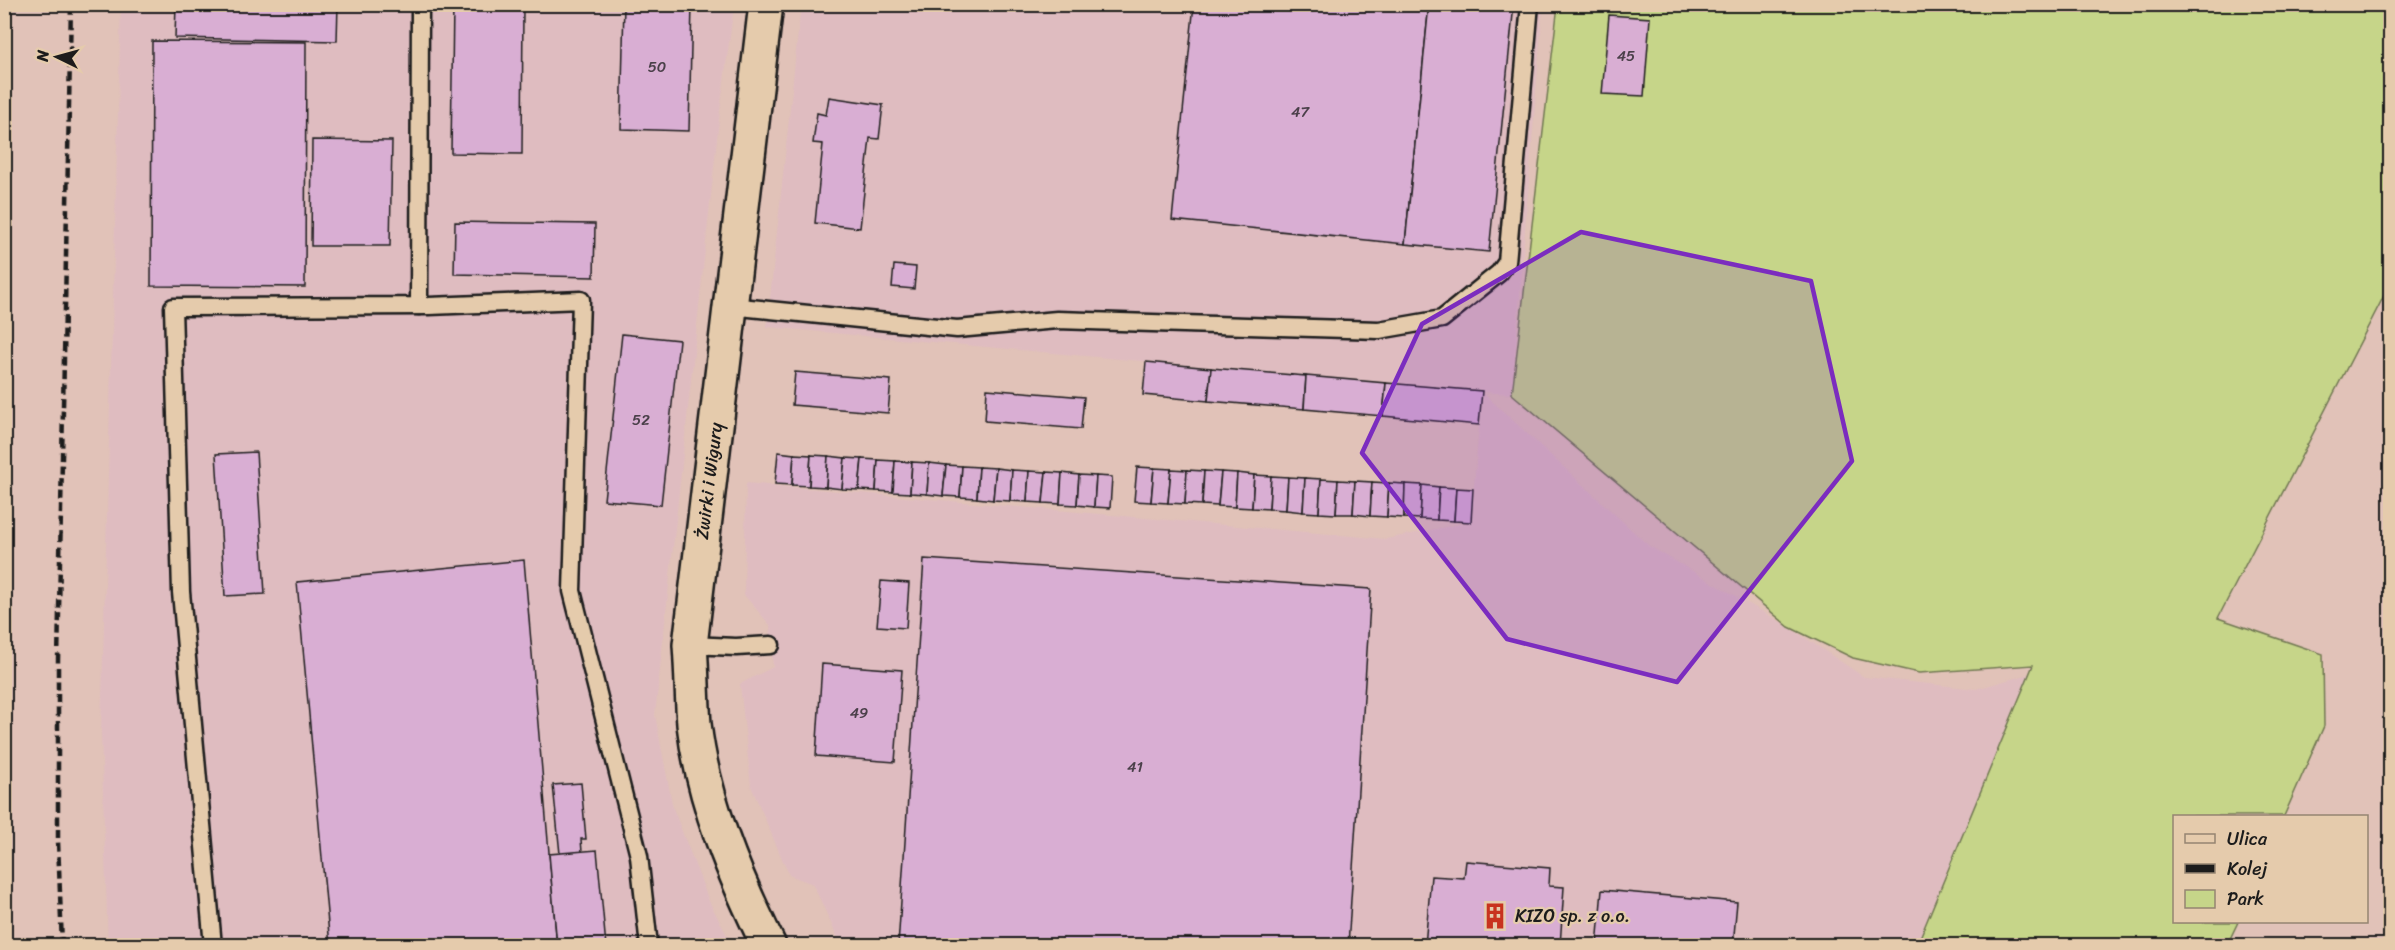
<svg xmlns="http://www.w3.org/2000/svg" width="2395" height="950" font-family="Sriracha,sans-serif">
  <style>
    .built { fill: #dfbcc0 }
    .green { fill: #c6d589; stroke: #717852; stroke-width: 1.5 }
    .building { fill: #d9aed3; stroke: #1c1c1c; stroke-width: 1.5 }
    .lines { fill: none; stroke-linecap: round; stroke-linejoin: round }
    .service-casing { stroke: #1c1c1c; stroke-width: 21 }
    .tertiary-casing { stroke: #1c1c1c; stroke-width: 38 }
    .service { stroke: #e5cbac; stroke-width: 16 }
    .tertiary { stroke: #e5cbac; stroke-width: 33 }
    .rail { stroke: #1c1c1c; stroke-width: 4.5; stroke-dasharray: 9 4.5; stroke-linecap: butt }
    .marked { fill: #7b2cbf; fill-opacity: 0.2; stroke: #7b2cbf; stroke-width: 4.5; stroke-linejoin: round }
    .labels { text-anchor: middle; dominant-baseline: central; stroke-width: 4.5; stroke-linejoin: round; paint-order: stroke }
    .number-label { font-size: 15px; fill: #4b404a }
    .street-label { font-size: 18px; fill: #1c1c1c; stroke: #e5cbac }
    .poi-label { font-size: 18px; fill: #1c1c1c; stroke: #e5cbac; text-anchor: start }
  </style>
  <rect width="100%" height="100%" fill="#e1c2b8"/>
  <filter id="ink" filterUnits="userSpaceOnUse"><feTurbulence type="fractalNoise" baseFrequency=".0167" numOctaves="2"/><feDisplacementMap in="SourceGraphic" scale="12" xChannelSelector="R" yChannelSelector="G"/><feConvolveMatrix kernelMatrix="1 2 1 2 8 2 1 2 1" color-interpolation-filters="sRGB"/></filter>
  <g filter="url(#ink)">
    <g class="built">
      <polygon points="801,4 1543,5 1512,394 1482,392 1649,546 1789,627 1864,677 1976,689 2029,674 1917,946 841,945 813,884 789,875 751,786 740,684 773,667 770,625 744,595 746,483 1386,539 1471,522 1482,392 767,327"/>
      <polygon points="121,5 734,5 720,111 655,715 673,808 709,901 732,945 108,945 101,732"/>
    </g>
    <polygon class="green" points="1558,5 2390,5 2390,284 2218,618 2323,654 2324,726 2284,816 2174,816 2174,922 2238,922 2227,945 1917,945 2033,665 1919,673 1853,658 1789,627 1512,394"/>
    <g class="building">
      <polygon points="176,4 338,4 337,41 175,38"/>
      <polygon points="453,4 523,4 522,154 451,153"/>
      <polygon points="624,4 692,4 689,131 621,129"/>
      <polygon points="1194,4 1429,4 1405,244 1172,220"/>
      <polygon points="1429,4 1514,4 1489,252 1405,244"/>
      <polygon points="1609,15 1650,18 1644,96 1602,94"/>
      <polygon points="152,41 306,42 305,287 151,286"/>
      <polygon points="829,97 883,105 879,139 870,138 860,228 815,223 823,144 813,143 817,113 826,115"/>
      <polygon points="312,140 392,141 390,246 311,246"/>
      <polygon points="455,222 595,224 594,277 454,274"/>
      <polygon points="894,265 916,267 914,289 892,287"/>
      <polygon points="622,334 679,340 661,505 604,500"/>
      <polygon points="1146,362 1211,368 1208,401 1143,395"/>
      <polygon points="1211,368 1306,376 1304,409 1208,401"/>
      <polygon points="795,372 891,380 888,413 792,405"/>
      <polygon points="1306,376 1386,383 1383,416 1304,409"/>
      <polygon points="1386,383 1482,391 1479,425 1383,416"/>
      <polygon points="987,389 1084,397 1081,429 985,421"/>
      <polygon points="256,452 265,594 225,596 216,454"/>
      <polygon points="778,452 794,454 792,485 775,484"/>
      <polygon points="794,454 811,455 809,486 792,485"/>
      <polygon points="811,455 828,456 826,487 809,486"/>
      <polygon points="828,456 845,458 842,489 826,487"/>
      <polygon points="845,458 862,459 859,490 842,489"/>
      <polygon points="862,459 878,460 876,491 859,490"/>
      <polygon points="878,460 895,461 893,492 876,491"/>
      <polygon points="895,461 912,462 910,493 893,492"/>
      <polygon points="912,462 929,463 927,494 910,493"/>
      <polygon points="929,463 946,465 943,496 927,494"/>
      <polygon points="946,465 962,466 960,497 943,496"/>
      <polygon points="962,466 979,467 977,498 960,497"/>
      <polygon points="979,467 996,468 993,500 977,498"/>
      <polygon points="1137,467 1154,468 1151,502 1134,501"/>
      <polygon points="996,468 1012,470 1010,501 993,500"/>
      <polygon points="1154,468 1171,469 1168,503 1151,502"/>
      <polygon points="1171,469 1187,470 1185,504 1168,503"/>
      <polygon points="1012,470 1029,471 1027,502 1010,501"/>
      <polygon points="1187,470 1204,471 1202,505 1185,504"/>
      <polygon points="1029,471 1046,472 1043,503 1027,502"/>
      <polygon points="1204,471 1221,472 1218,506 1202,505"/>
      <polygon points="1046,472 1062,473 1060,504 1043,503"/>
      <polygon points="1221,472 1237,473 1235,507 1218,506"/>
      <polygon points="1062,473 1079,475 1077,505 1060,504"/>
      <polygon points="1237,473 1254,475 1252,508 1235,507"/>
      <polygon points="1079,475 1096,476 1094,507 1077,505"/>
      <polygon points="1254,475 1271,476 1269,509 1252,508"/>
      <polygon points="1096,476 1112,477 1110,508 1094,507"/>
      <polygon points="1271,476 1288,477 1286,510 1269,509"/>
      <polygon points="1288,477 1305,478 1303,512 1286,510"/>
      <polygon points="1305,478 1321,479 1319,513 1303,512"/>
      <polygon points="1321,479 1338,480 1336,514 1319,513"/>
      <polygon points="1338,480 1355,481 1353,514 1336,514"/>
      <polygon points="1355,481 1372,482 1370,516 1353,514"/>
      <polygon points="1372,482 1389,483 1387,517 1370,516"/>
      <polygon points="1389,483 1405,484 1404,518 1387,517"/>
      <polygon points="1405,484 1422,485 1420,519 1404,518"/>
      <polygon points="1422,485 1439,487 1437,520 1420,519"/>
      <polygon points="1439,487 1456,488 1454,521 1437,520"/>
      <polygon points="1456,488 1473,489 1471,522 1454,521"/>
      <polygon points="924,559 1371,589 1348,946 898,946"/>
      <polygon points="524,560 557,946 330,946 297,582"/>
      <polygon points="881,581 909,583 906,628 877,626"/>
      <polygon points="822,664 902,670 895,762 816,756"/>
      <polygon points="581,783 586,839 581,839 582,852 560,854 553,785"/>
      <polygon points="597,850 606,946 557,946 549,854"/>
      <polygon points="1466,861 1550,868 1549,886 1564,887 1560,946 1425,946 1431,876 1464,878"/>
      <polygon points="1602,890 1737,902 1733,946 1597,946"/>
    </g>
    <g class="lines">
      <g class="service-casing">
        <g id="service">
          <polyline points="419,306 420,4"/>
          <polyline points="730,306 957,329 1057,320 1379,330 1442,319 1499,273 1507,262 1530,4"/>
          <polyline points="690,645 736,647 771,645"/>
          <polyline points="213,946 181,592 173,307 429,306 581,300 572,591 639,856 649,946"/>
        </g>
      </g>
      <g class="tertiary-casing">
        <path id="tertiary" d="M766 4 690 645C692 671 692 698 694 724 703 801 735 877 769 946"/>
      </g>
      <use href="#service" class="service"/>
      <use href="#tertiary" class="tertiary"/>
      <polyline class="rail" points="62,946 58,841 58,661 71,4"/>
    </g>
  </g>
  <path class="marked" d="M1581 232 1811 281 1852 461 1677 682 1507 639 1362 453 1422 324Z"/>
  <defs>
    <g id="building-bare" transform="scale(2.07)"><path d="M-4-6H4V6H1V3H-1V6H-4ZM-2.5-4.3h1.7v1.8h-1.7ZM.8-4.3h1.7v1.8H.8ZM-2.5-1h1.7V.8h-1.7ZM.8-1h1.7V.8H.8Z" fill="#c8321e" stroke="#e5cbac" stroke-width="2.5" paint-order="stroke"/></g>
  </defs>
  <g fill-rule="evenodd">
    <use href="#building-bare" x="1495" y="916"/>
  </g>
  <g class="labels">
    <g class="number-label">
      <text x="1626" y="56">45</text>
      <text x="657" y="67">50</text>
      <text x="1300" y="112">47</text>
      <text x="641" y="420">52</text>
      <text x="859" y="713">49</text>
      <text x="1135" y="767">41</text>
    </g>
    <g class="street-label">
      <text transform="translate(709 481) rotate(-83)">Żwirki i Wigury</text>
    </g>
    <g class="poi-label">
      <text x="1515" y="916">KIZO sp. z o.o.</text>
    </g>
  </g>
  <rect width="2395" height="950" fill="none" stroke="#e5cbac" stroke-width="24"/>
  <rect x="12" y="12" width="2371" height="926" fill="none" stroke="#1c1c1c" stroke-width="2" filter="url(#ink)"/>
  <rect x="2173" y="815" width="195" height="108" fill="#e5cbac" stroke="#958572" stroke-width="1.5"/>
  <rect x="2185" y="834" width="30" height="9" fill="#e5cbac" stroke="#958572" stroke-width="1.5"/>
  <text x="2227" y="845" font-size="18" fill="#1c1c1c">Ulica</text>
  <rect x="2185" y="864" width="30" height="9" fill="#1c1c1c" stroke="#958572" stroke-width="1.5"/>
  <text x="2227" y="875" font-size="18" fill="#1c1c1c">Kolej</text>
  <rect x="2185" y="890" width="30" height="18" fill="#c6d589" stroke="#958572" stroke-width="1.5"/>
  <text x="2227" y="905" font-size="18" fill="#1c1c1c">Park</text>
  <g transform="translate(57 57) rotate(275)" stroke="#e5cbac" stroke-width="4.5" paint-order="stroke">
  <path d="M0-4.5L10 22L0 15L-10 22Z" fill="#1c1c1c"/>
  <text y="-9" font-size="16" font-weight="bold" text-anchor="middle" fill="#1c1c1c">N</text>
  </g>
</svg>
